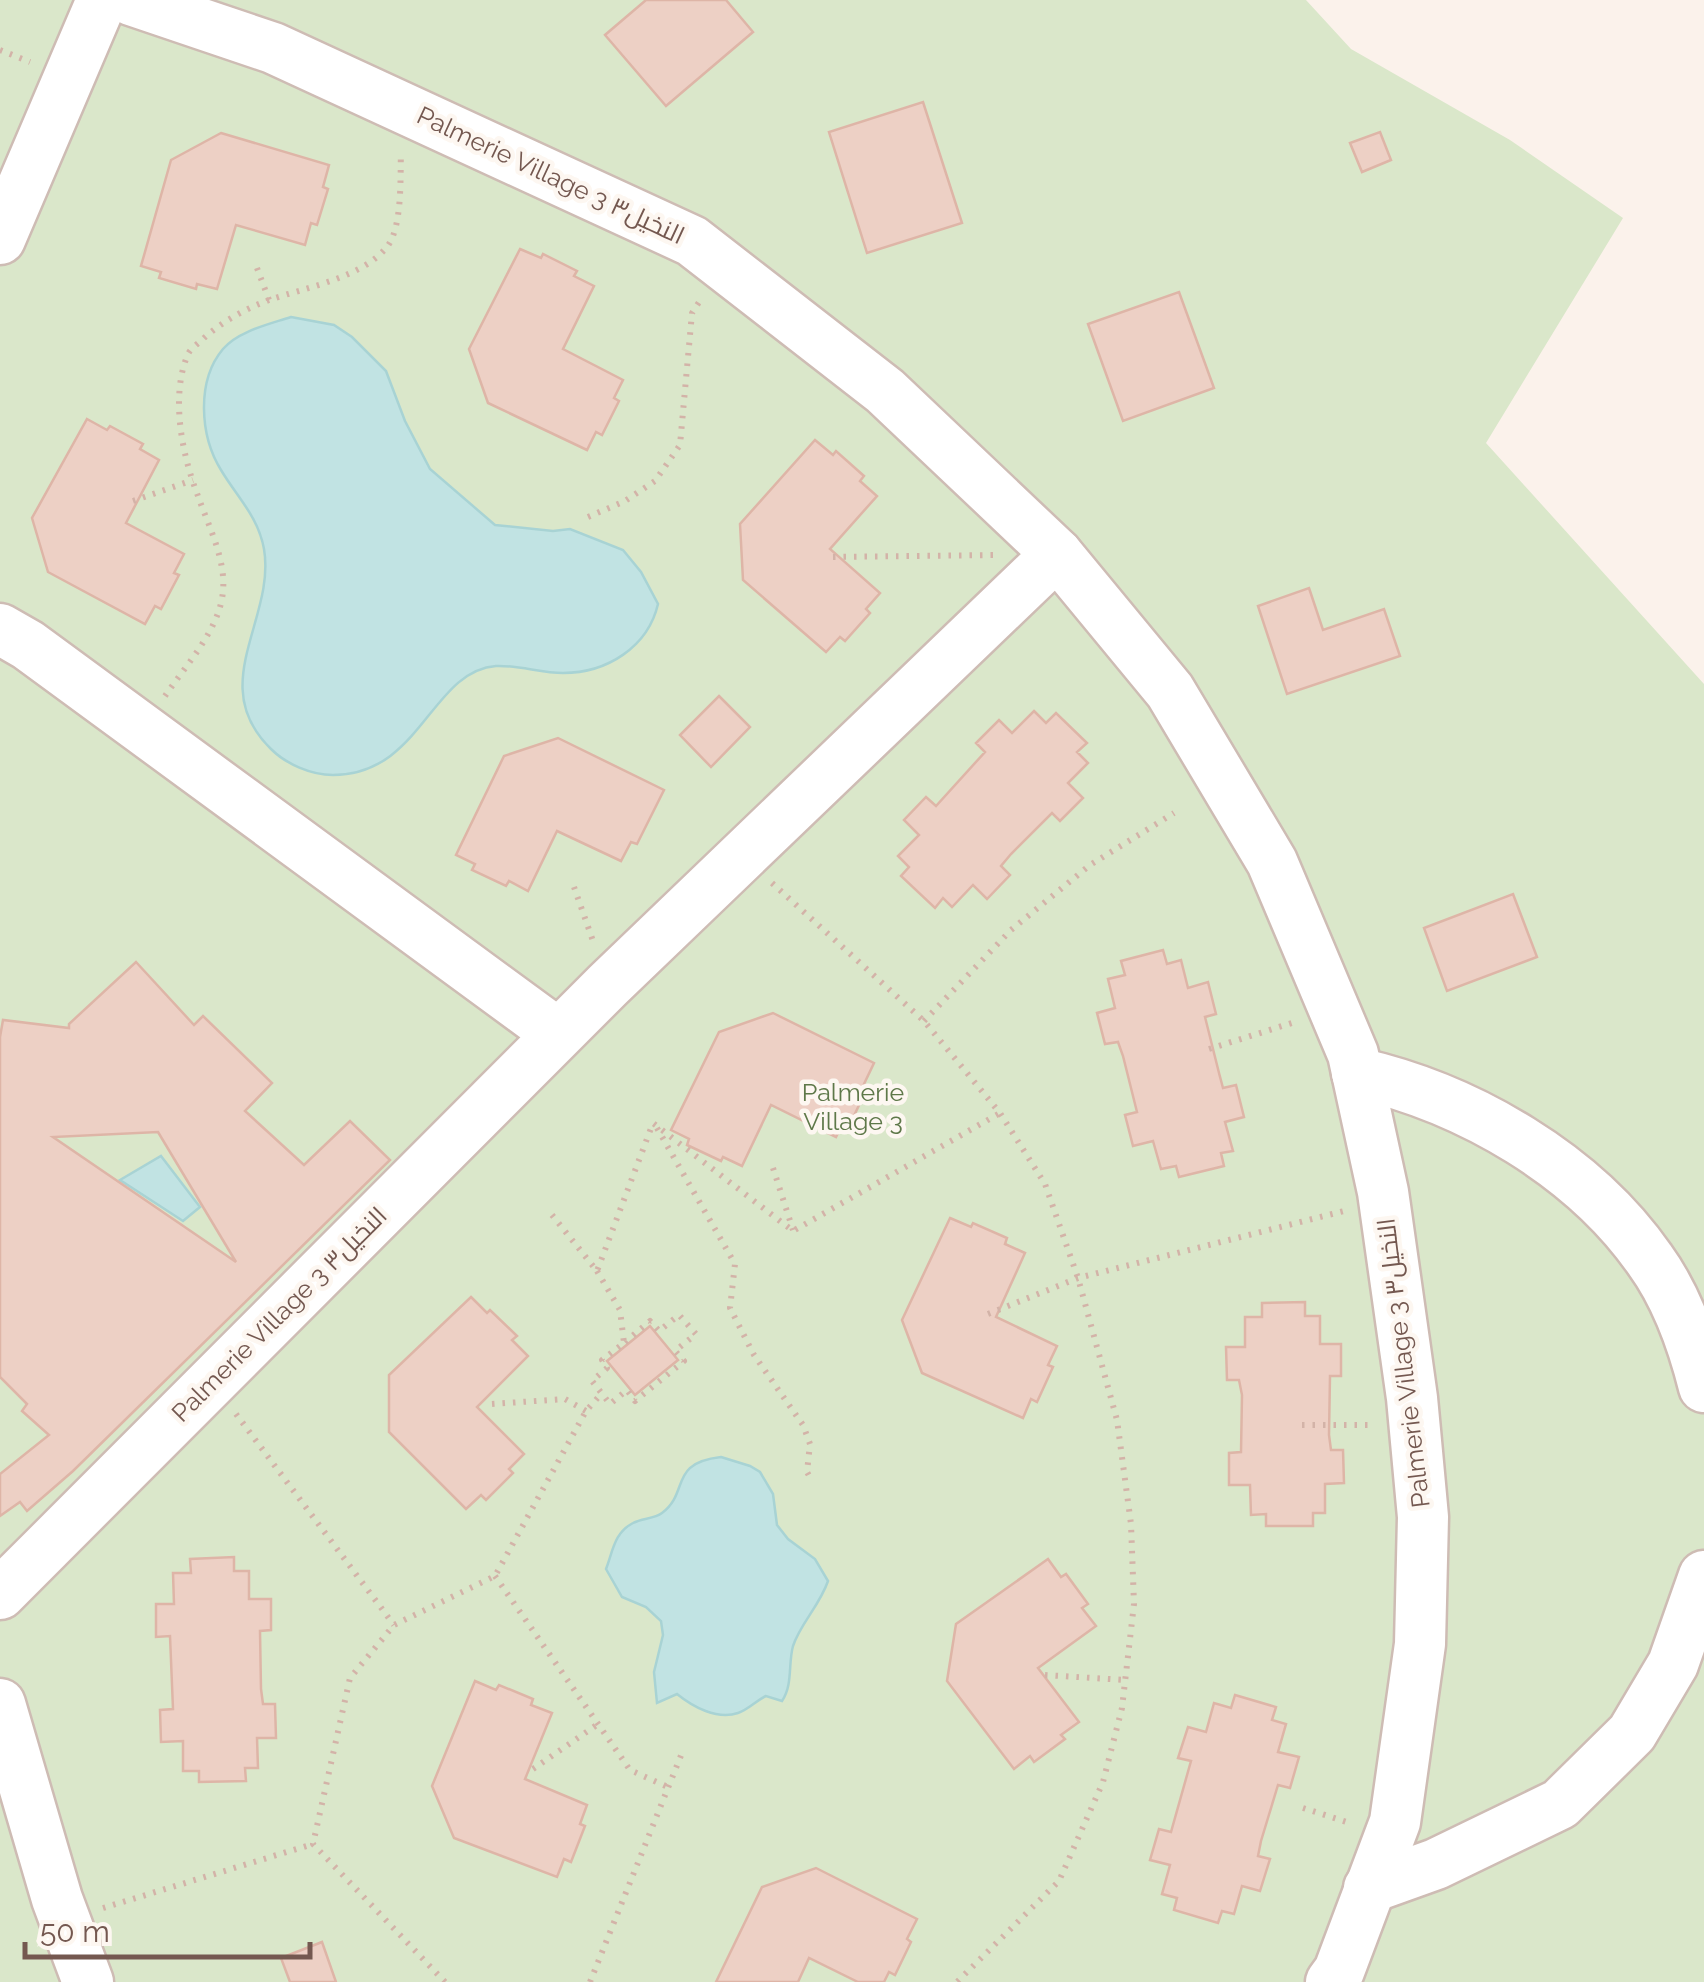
<svg xmlns="http://www.w3.org/2000/svg" width="1704" height="1982" font-family="Raleway,Cairo,sans-serif">
  <style>
    .green { fill: #dae7ca }
    .water { fill: #c1e3e3; stroke: #a8d3d4; stroke-width: 2.5 }
    .building { fill: #edd0c5; stroke: #deb5a7; stroke-width: 2.5; fill-rule: evenodd }
    .lines { fill: none; stroke-linecap: round; stroke-linejoin: round }
    .minor-casing { stroke: #cebcb4; stroke-width: 55 }
    .path { stroke: #d3b3a8; stroke-width: 6; stroke-dasharray: 2.5 8; stroke-linecap: butt }
    .minor { stroke: #fff; stroke-width: 50 }
    .labels { text-anchor: middle; dominant-baseline: central; stroke-width: 9; stroke-linejoin: round; paint-order: stroke }
    .street-label { font-size: 25px; fill: #745850; stroke: #fdf7f1 }
    .park-label { font-size: 25px; fill: #5e7849; stroke: #fdf7f1 }
  </style>
  <rect width="100%" height="100%" fill="#fbf2eb"/>
  <polygon class="green" points="0,0 1306,0 1351,49 1510,140 1623,218 1486,443 1704,684 1704,1982 0,1982"/>
  <g class="water">
    <path d="M291 317 334 325 352 337 386 371 405 421 430 469 495 525 553 531 570 529 623 550 641 572 658 604C648 647 607 673 563 673 541 673 518 665 496 666 431 671 421 775 333 775 311 775 286 764 271 749 205 685 276 619 264 549 258 516 237 497 221 470 200 436 196 381 223 349 238 331 270 324 291 317Z"/>
    <polygon points="161,1156 200,1207 183,1221 120,1180"/>
    <path d="M721 1457 750 1466 760 1472 773 1494 777 1525 788 1539 815 1559 828 1581C820 1605 800 1624 793 1646 788 1664 793 1685 782 1701L766 1696C757 1700 748 1710 738 1713 717 1720 693 1707 677 1694L657 1703 654 1672 663 1635 661 1621 646 1607 622 1597 606 1569C613 1551 614 1533 633 1523 642 1518 654 1519 662 1513 690 1492 668 1463 721 1457Z"/>
  </g>
  <g class="building">
    <polygon points="646,0 726,0 753,32 666,106 605,35"/>
    <polygon points="923,102 962,223 867,253 829,132"/>
    <polygon points="1380,132 1391,160 1362,172 1350,143"/>
    <polygon points="221,133 329,165 323,187 328,189 317,225 311,223 305,245 236,225 217,289 197,284 196,289 159,278 161,272 141,266 171,160"/>
    <polygon points="520,249 541,258 543,254 577,271 574,276 594,286 563,349 623,380 614,398 619,401 602,435 596,432 587,450 488,403 469,349"/>
    <polygon points="1179,292 1214,388 1123,421 1088,324"/>
    <polygon points="87,419 107,430 110,426 143,444 140,449 159,460 126,523 184,554 174,573 179,575 161,609 155,606 145,624 48,572 32,518"/>
    <polygon points="815,440 833,455 836,451 864,476 860,481 877,496 830,549 880,593 866,609 870,613 845,641 840,637 826,652 743,580 740,524"/>
    <polygon points="1309,588 1323,630 1384,609 1400,656 1287,694 1258,606"/>
    <polygon points="719,696 750,727 711,767 680,735"/>
    <polygon points="1034,711 1046,723 1056,713 1087,743 1077,752 1088,763 1068,783 1083,798 1060,821 1052,813 1011,854 1001,866 1010,875 987,899 973,885 952,907 943,898 935,908 901,876 909,867 898,856 919,835 904,820 926,797 936,806 985,752 976,743 999,720 1012,733"/>
    <polygon points="558,738 664,790 637,844 631,842 621,861 557,831 528,891 509,881 506,886 472,870 475,864 456,855 504,756"/>
    <polygon points="1513,894 1537,957 1447,991 1424,928"/>
    <polygon points="1163,950 1167,964 1181,960 1188,988 1208,982 1216,1014 1205,1017 1219,1073 1223,1088 1236,1085 1244,1117 1225,1122 1233,1151 1221,1153 1224,1166 1179,1177 1176,1166 1161,1169 1153,1141 1133,1146 1125,1115 1137,1112 1123,1056 1118,1042 1105,1044 1097,1013 1115,1008 1108,979 1125,975 1121,961"/>
    <path d="M136 962 194 1025 203 1016 272 1083 245 1111 304 1165 350 1121 390 1160 73 1471 27 1511 20 1502 0 1516V1474L49 1435 22 1411 27 1404 0 1377V1037L3 1020 69 1028V1024ZM158 1132 236 1262 53 1137Z"/>
    <polygon points="773,1013 874,1063 864,1084 868,1086 852,1120 846,1117 836,1137 771,1105 742,1166 723,1157 721,1161 687,1145 689,1139 671,1130 719,1032"/>
    <polygon points="950,1218 971,1227 973,1223 1007,1238 1005,1244 1025,1253 996,1317 1057,1346 1048,1365 1053,1367 1037,1402 1031,1399 1023,1418 922,1373 902,1320"/>
    <polygon points="471,1297 487,1313 490,1310 517,1336 512,1340 528,1356 477,1407 524,1454 509,1469 513,1473 486,1500 481,1495 466,1509 389,1432 389,1375"/>
    <polygon points="1305,1302 1305,1316 1320,1316 1320,1344 1341,1344 1341,1376 1330,1376 1329,1435 1331,1450 1343,1450 1344,1483 1325,1484 1325,1513 1313,1513 1313,1526 1266,1526 1266,1514 1251,1515 1250,1485 1229,1485 1229,1453 1241,1452 1242,1395 1239,1380 1227,1380 1226,1347 1245,1347 1245,1317 1262,1317 1262,1303"/>
    <polygon points="650,1326 678,1360 635,1395 607,1361"/>
    <polygon points="234,1557 234,1571 249,1571 249,1599 271,1599 271,1630 260,1631 261,1689 263,1704 275,1704 276,1738 257,1738 258,1768 245,1768 246,1781 199,1782 199,1771 183,1771 183,1741 161,1742 160,1710 173,1709 170,1636 156,1637 156,1604 174,1604 173,1573 191,1573 190,1559"/>
    <polygon points="1048,1559 1061,1577 1066,1574 1088,1604 1082,1608 1096,1626 1038,1668 1079,1722 1061,1735 1065,1739 1034,1762 1030,1756 1014,1769 947,1681 956,1624"/>
    <polygon points="475,1681 496,1690 499,1685 533,1699 531,1705 552,1713 525,1779 587,1805 580,1824 585,1826 571,1862 564,1859 557,1877 454,1838 432,1786"/>
    <polygon points="1235,1695 1276,1707 1272,1720 1286,1724 1278,1752 1299,1757 1290,1788 1278,1785 1261,1841 1258,1856 1270,1859 1260,1891 1242,1886 1234,1914 1222,1911 1218,1923 1174,1910 1177,1898 1162,1894 1170,1865 1150,1860 1159,1829 1171,1832 1191,1761 1178,1758 1188,1727 1206,1732 1214,1703 1231,1708"/>
    <polygon points="816,1868 917,1919 907,1939 911,1942 895,1975 889,1972 884,1982 858,1982 809,1958 798,1982 716,1982 762,1887"/>
    <polygon points="322,1942 336,1982 290,1982 281,1958"/>
  </g>
  <g class="lines">
    <g class="minor-casing">
      <g id="minor">
        <polyline points="131,0 273,48 692,241 885,391 1057,554 1170,691 1272,862 1353,1054 1383,1192 1412,1398 1423,1517 1420,1644 1395,1822 1339,1971 1331,1982"/>
        <polyline points="0,239 102,0"/>
        <polyline points="0,629 28,645 558,1034"/>
        <path d="M1357 1073C1468 1098 1584 1165 1650 1260 1677 1297 1693 1343 1704 1387"/>
        <polyline points="0,1594 608,985 1057,554"/>
        <polyline points="0,1704 57,1899 88,1982"/>
        <polyline points="1369,1888 1436,1864 1560,1804 1632,1733 1673,1664 1704,1576"/>
      </g>
    </g>
    <g class="path">
      <polyline points="0,50 30,62"/>
      <polyline points="257,268 269,300"/>
      <polyline points="133,501 193,480"/>
      <polyline points="588,517 625,501 655,481 680,445 692,313 701,299"/>
      <polyline points="833,557 995,555"/>
      <path d="M165 696C186 665 220 629 223 591 226 559 208 525 198 496 182 455 170 396 188 354 191 348 199 343 204 338 223 321 245 309 269 300 304 288 361 278 386 248 403 229 400 176 401 152"/>
      <polyline points="772,883 924,1021 1000,1113 1045,1184 1078,1278 1117,1420 1131,1524 1134,1604 1122,1708 1103,1782 1059,1881 957,1982"/>
      <polyline points="574,887 593,941"/>
      <polyline points="924,1021 1011,930 1090,865 1174,813"/>
      <polyline points="1209,1049 1295,1022"/>
      <polyline points="657,1128 735,1264 730,1308 754,1355 803,1425 810,1444 807,1472 812,1481"/>
      <polyline points="773,1168 793,1230"/>
      <polyline points="552,1215 597,1271 653,1123 793,1231 1000,1113"/>
      <polyline points="597,1271 620,1310 624,1343 602,1360 607,1368 592,1381 610,1404 627,1390 635,1401 684,1361 675,1351 696,1334 679,1315 659,1331 650,1321 624,1343"/>
      <polyline points="988,1314 1078,1278 1344,1211"/>
      <polyline points="492,1404 565,1399 586,1411"/>
      <polyline points="236,1414 394,1625"/>
      <polyline points="1302,1425 1373,1425"/>
      <polyline points="495,1576 630,1770 668,1787"/>
      <polyline points="1045,1675 1125,1680"/>
      <polyline points="533,1769 598,1724"/>
      <polyline points="1303,1808 1350,1823"/>
      <polyline points="103,1908 313,1844"/>
      <polyline points="445,1982 313,1844 350,1678 394,1625 495,1576 586,1411 602,1393"/>
      <polyline points="590,1982 682,1753"/>
    </g>
    <use href="#minor" class="minor"/>
  </g>
  <g class="labels">
    <g class="street-label">
      <text transform="translate(551 175) rotate(25)">Palmerie Village 3 النخيل٣</text>
      <text transform="translate(279 1314) rotate(-45)">Palmerie Village 3 النخيل٣</text>
      <text transform="translate(1403 1363) rotate(-97)">Palmerie Village 3 النخيل٣</text>
    </g>
    <g class="park-label">
      <text x="853" y="1092">Palmerie<tspan x="853" dy="29">Village 3</tspan></text>
    </g>
  </g>
  <path d="M25 1942v15h285v-15" fill="none" stroke="#745850" stroke-width="5"/>
  <text x="40" y="1942" font-size="30" fill="#745850" stroke="#fdf7f1" stroke-width="8" paint-order="stroke">50 m</text>
</svg>
